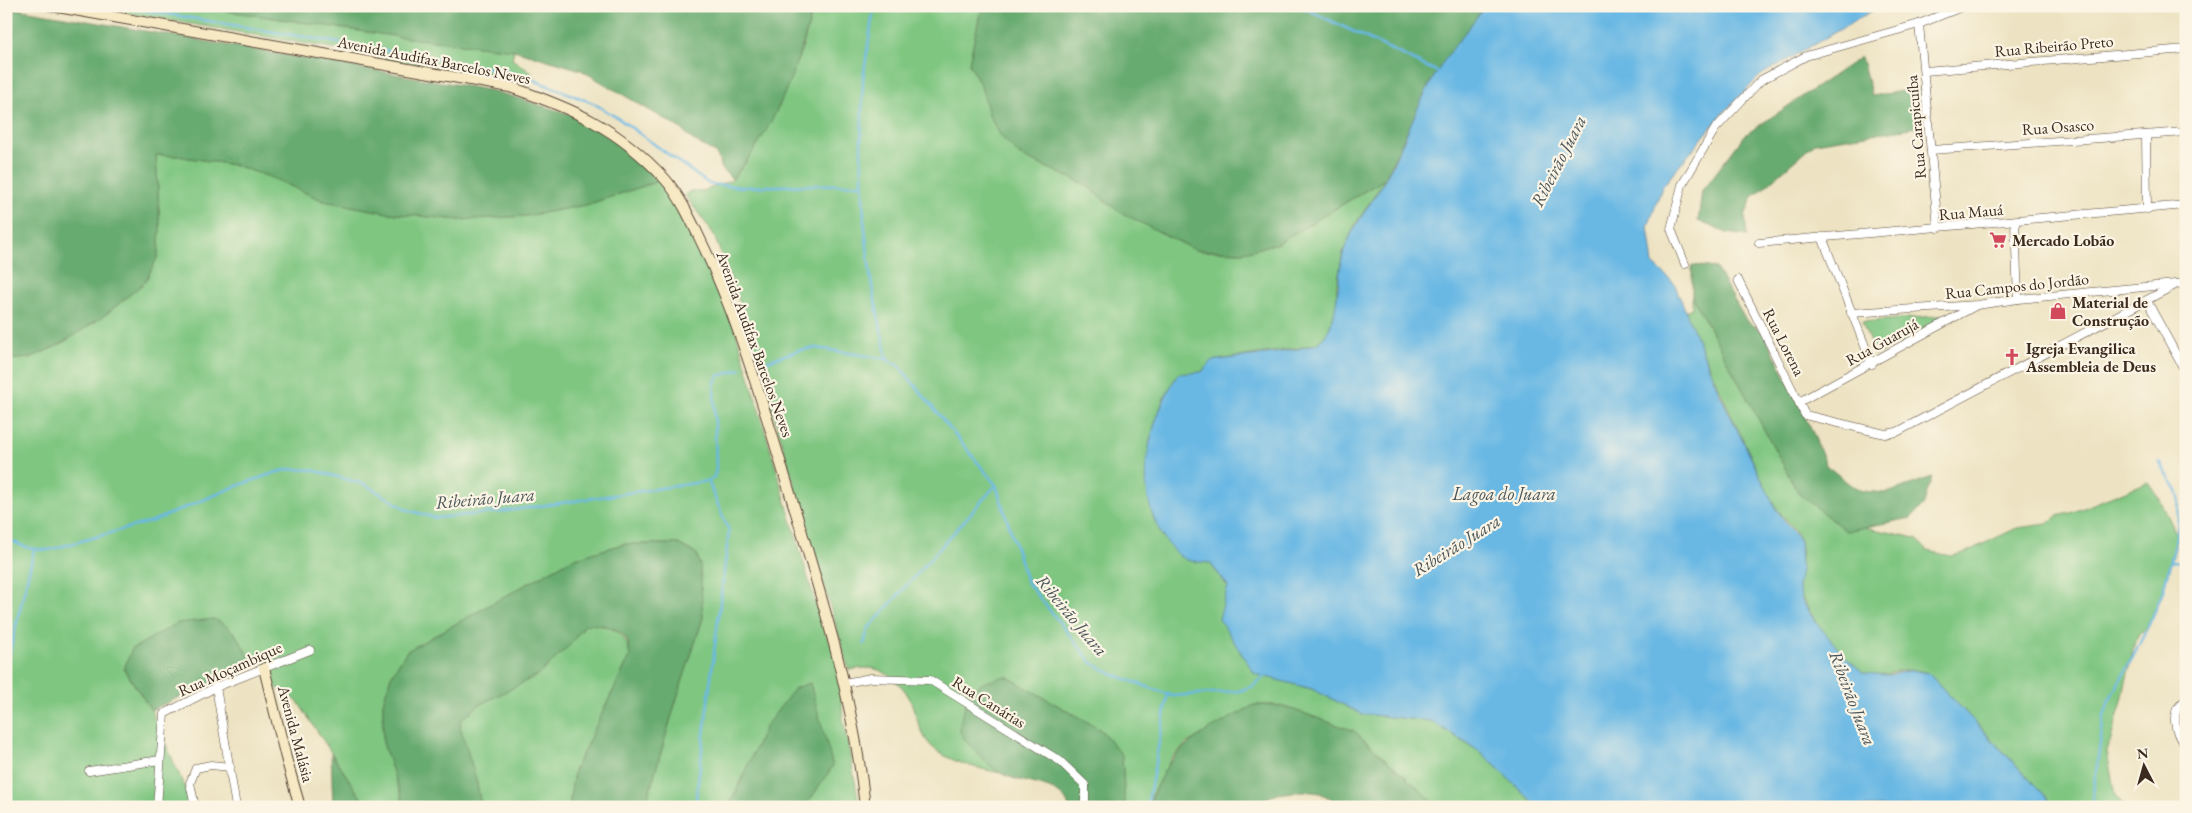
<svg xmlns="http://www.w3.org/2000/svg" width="2192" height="813" font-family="'EB Garamond',serif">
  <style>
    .green { fill: #7fc681; stroke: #5d7850 }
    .forest { fill: #67ab6f; stroke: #516a46 }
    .water { fill: #69b8e4; stroke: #527181 }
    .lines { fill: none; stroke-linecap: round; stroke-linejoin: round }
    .stream { stroke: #69b8e4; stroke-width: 2.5 }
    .street-casing { stroke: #564637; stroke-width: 9 }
    .secondary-casing { stroke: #564637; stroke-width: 12 }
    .street { stroke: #fff; stroke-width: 8 }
    .secondary { stroke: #f7e9c3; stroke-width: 10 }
    .labels { text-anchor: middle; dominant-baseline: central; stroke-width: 4.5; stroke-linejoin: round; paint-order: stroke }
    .street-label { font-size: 16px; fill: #3b2a1e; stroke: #fcf5e5 }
    .poi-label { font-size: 16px; font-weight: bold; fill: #3b2a1e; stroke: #fcf5e5; text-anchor: start }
    .water-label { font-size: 18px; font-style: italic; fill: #495559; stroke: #fcf5e5 }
  </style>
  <rect width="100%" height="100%" fill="#fcf5e5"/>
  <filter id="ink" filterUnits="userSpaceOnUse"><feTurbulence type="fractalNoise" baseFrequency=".02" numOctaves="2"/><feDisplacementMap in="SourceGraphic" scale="10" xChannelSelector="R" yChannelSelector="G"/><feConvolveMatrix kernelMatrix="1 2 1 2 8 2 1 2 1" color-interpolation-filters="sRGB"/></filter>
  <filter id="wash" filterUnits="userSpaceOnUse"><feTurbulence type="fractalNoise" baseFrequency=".0096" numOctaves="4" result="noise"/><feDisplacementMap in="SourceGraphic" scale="20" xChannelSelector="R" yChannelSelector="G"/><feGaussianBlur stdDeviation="1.12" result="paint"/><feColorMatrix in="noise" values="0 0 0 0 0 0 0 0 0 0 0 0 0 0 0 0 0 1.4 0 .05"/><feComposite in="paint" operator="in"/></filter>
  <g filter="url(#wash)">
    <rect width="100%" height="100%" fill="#ede3c2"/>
    <g class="green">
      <polygon points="86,6 194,6 400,37 514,50 512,59 532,73 529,85 337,49"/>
      <path d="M814 6H987L980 14 969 63 981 86 990 117 1001 136 1019 155 1086 185 1118 211 1199 251 1244 252 1278 243 1385 179 1355 225 1343 252 1337 285V304L1328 332 1318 343 1299 348 1211 361 1202 372 1164 397 1149 443 1187 560 1210 563 1303 687 1312 689 1362 714 1431 721 1482 753 1538 807H1439L1354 731 1291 709 1275 705H1254L1187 743 1171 759 1152 794 1149 807H1125L1122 755 1101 730 1006 676 961 734 1000 773C977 768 950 763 932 747 920 735 917 717 911 702 908 694 904 689 898 683 880 667 872 666 849 670L744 314 713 233 685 195 690 191H703L732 180 745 164 779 106 802 49Z"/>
      <polygon points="156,155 177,156 234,165 270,177 324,201 388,213 460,220 526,216 586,205 659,181 702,239 732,318 823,629 838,657 843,719 860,807 805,807 833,766 765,727 729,807 645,807 676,701 703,618 697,554 678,544 623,544 572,559 407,651 391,676 383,703 383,743 405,807 367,807 298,702 274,686 264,668 265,661 250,658 234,632 178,623 132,649 124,669 151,710 189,797 192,807 6,807 6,360 30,358 59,345 104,316 145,282 158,256 160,229"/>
      <path d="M1692 296 1799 494 1846 531 1863 527 1907 536 1917 539 1927 551 1951 556 1964 553 2017 528 2047 524 2057 516 2071 513 2148 482 2159 498 2178 537 2162 596 2148 628 2140 632 2135 641 2121 705 2107 752 2115 795 2125 807H2056L1928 673C1923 672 1918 670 1913 670 1897 669 1881 679 1864 673 1848 667 1800 605 1798 587 1797 573 1804 557 1800 542 1796 527 1779 515 1772 501 1742 438 1712 375 1685 311L1692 308Z"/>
      <polygon points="1961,314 1875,355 1862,322"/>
      <path d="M589 624C613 627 626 630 630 656L574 771 569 807H481L477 783 460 726 461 720 479 705 538 675 569 646 585 625Z"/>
    </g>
    <g class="forest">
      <path d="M194 6H814C797 68 775 130 732 179L720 167 719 159 715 153 690 138 683 130 581 70 514 50 400 37Z"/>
      <polygon points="987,6 1485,6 1430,82 1385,179 1278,243 1244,252 1195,250 1118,211 1086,185 1019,155 1001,136 990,117 981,86 969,63 980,14"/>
      <polygon points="6,7 494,91 579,117 618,144 659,181 586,205 526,216 460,220 388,213 324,201 270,177 234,165 177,156 156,155 160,229 158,256 145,282 104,316 59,345 30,358 6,360"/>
      <polygon points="1861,57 1872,96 1921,88 1924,126 1815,143 1752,198 1745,216 1747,236 1727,233 1698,221 1702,191 1745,135"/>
      <polygon points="1692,265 1716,268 1745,319 1764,333 1813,433 1826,465 1848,483 1862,491 1887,493 1932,477 1923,506 1911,518 1846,531 1799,494 1692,296"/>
      <path d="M623 544H678L697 554 700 566 703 618 676 701 645 807H569L574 771 630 656C629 652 629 647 628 643 623 628 599 622 585 625L569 646 538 675 479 705 461 720 460 726 477 783 481 807H405L383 743V703L391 676 407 651 572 559Z"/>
      <path d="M213 619C232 625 240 641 250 658L265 661 242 669 151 710 124 669 132 649 178 623Z"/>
      <path d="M1006 676 1101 730 1122 755 1125 807H1069C1062 781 1018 785 999 772 991 768 965 742 961 734 958 728 961 719 963 712 973 683 978 684 1006 676Z"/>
      <polygon points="810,683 833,766 805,807 729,807 765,727 795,688"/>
      <path d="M1254 705H1275L1291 709 1354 731 1439 807H1346L1320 793 1303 791 1277 794 1244 807H1149C1168 743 1202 735 1254 705Z"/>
      <polygon points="331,753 367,807 333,807"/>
    </g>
    <path class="water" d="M1485 6H1905L1877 8 1761 75 1723 113 1662 187 1648 227 1653 264 1674 283 1720 394 1776 509 1800 541 1801 570 1798 586 1803 603 1816 622 1845 657 1864 673 1889 675 1912 670 1928 673 2056 807H1538L1482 753 1431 721 1362 714 1312 689 1255 674 1219 619 1228 586 1210 563C1203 562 1193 562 1187 560 1175 555 1167 543 1161 533 1132 484 1150 419 1178 374L1202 372 1211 361C1229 358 1308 351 1319 342 1343 322 1334 274 1346 245 1356 222 1370 205 1383 183 1401 152 1412 116 1430 84 1444 57 1467 31 1485 6Z"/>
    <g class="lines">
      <g class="stream">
        <polyline points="119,6 495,69 523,76 593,103 618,118 709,184 743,187 862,184"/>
        <polyline points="874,6 863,79 861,151 864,220 871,281 887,359"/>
        <polyline points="1300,6 1440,73"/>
        <polyline points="758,364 800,350 816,348 887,359 900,367 996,485 1027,582 1092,663 1112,674 1173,696 1239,691 1253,686 1266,675"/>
        <path d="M6 537C20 547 32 550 49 550L153 521 234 487 277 472 292 469 312 470 364 484 408 510 435 518 500 512 708 481 714 477 716 469 714 385 718 376 741 369"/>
        <polyline points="2171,561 2186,562"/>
        <polyline points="864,644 868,629 996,485"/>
        <polyline points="6,668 34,550"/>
        <polyline points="695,807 729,531 708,481"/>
        <polyline points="1147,807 1168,694"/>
        <polyline points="2091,807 2104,716 2109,700 2133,657 2152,618 2163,591 2177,536 2179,497 2175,487 2159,462"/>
      </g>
    </g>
  </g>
  <g filter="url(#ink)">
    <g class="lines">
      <g class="street-casing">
        <g id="street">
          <polyline points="1919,24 1938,228"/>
          <polyline points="1925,71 2186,49"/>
          <polyline points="2146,135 2147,209"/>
          <polyline points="1931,150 2186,132"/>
          <polyline points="2015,222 2018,299"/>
          <polyline points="1822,237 1872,364"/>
          <polyline points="1759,243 2186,205"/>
          <polyline points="1685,264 1671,229 1682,185 1715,129 1761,80 1806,56 1919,24 1964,6"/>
          <polyline points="1738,280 1805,415 1885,434 1897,432 2177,284"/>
          <polyline points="2147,301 2184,369 2186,369"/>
          <polyline points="1851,313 1977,305 2018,299 2186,283"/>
          <polyline points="1799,402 1975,306"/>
          <polyline points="844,683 871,678 930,680 1060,761 1085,785 1085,807"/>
          <polyline points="216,687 236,807"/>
          <path d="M2186 699C2183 702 2179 706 2177 709 2172 720 2177 738 2186 745"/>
          <polyline points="89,771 160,760"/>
          <polyline points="157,807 164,714 216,687 310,650"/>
          <polyline points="195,807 190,783 196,768 211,765 230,767"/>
        </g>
      </g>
      <g class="secondary-casing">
        <g id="secondary">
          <path d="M52 6 510 87C574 109 618 128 665 179 680 196 691 220 701 241 732 305 753 373 774 441 810 561 852 681 865 807"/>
          <polyline points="264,668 286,758 300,807"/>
        </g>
      </g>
      <use href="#street" class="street"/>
      <use href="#secondary" class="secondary"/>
    </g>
  </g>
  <defs>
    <g id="supermarket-bare" transform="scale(1.35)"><path d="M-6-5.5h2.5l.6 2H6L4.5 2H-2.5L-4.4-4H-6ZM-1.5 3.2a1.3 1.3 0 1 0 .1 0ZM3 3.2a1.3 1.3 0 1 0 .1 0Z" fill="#d1495b" stroke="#fcf5e5" stroke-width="2.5" paint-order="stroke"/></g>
    <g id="shop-bare" transform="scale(1.35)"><path d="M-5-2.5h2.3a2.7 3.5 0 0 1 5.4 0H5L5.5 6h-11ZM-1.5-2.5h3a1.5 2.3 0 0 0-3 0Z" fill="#d1495b" stroke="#fcf5e5" stroke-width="2.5" paint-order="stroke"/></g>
    <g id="church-bare" transform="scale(1.35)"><path d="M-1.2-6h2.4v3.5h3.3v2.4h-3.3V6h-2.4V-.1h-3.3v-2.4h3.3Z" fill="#d1495b" stroke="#fcf5e5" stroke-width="2.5" paint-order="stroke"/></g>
  </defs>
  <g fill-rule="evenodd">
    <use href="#supermarket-bare" x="1998" y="240"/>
    <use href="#shop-bare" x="2058" y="311"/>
    <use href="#church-bare" x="2012" y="357"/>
  </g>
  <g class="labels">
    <g class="street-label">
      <text transform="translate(2054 46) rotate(-5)">Rua Ribeirão Preto</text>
      <text transform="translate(434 60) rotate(11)">Avenida Audifax Barcelos Neves</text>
      <text transform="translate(1916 127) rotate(-95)">Rua Carapicuíba</text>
      <text transform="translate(2058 127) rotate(-4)">Rua Osasco</text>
      <text transform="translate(1971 212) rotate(-5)">Rua Mauá</text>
      <text transform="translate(2017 286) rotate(-6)">Rua Campos do Jordão</text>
      <text transform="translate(1784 342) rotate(63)">Rua Lorena</text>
      <text transform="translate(1882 342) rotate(-29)">Rua Guarujá</text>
      <text transform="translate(755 344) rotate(70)">Avenida Audifax Barcelos Neves</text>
      <text transform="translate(230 669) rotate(-24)">Rua Moçambique</text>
      <text transform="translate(989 702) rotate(32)">Rua Canárias</text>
      <text transform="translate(296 734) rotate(75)">Avenida Malásia</text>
    </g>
    <g class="poi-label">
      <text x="2012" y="240">Mercado Lobão</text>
      <text x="2072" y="302">Material de<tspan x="2072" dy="18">Construção</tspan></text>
      <text x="2026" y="348">Igreja Evangilica<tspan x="2026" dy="18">Assembleia de Deus</tspan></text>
    </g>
    <g class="water-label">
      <text transform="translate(1558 161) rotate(-63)">Ribeirão Juara</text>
      <text x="1504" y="493">Lagoa do Juara</text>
      <text transform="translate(485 498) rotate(-5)">Ribeirão Juara</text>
      <text transform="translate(1456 545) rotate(-32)">Ribeirão Juara</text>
      <text transform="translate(1072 615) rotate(50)">Ribeirão Juara</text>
      <text transform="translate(1853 698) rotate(69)">Ribeirão Juara</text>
    </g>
  </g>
  <rect width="2192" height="813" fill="none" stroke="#fcf5e5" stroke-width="25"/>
  <g transform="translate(2144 766) rotate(354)" stroke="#fcf5e5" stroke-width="4" paint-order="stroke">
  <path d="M0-4L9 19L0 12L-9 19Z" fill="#3b2a1e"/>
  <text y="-8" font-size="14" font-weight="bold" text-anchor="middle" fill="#3b2a1e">N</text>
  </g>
</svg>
